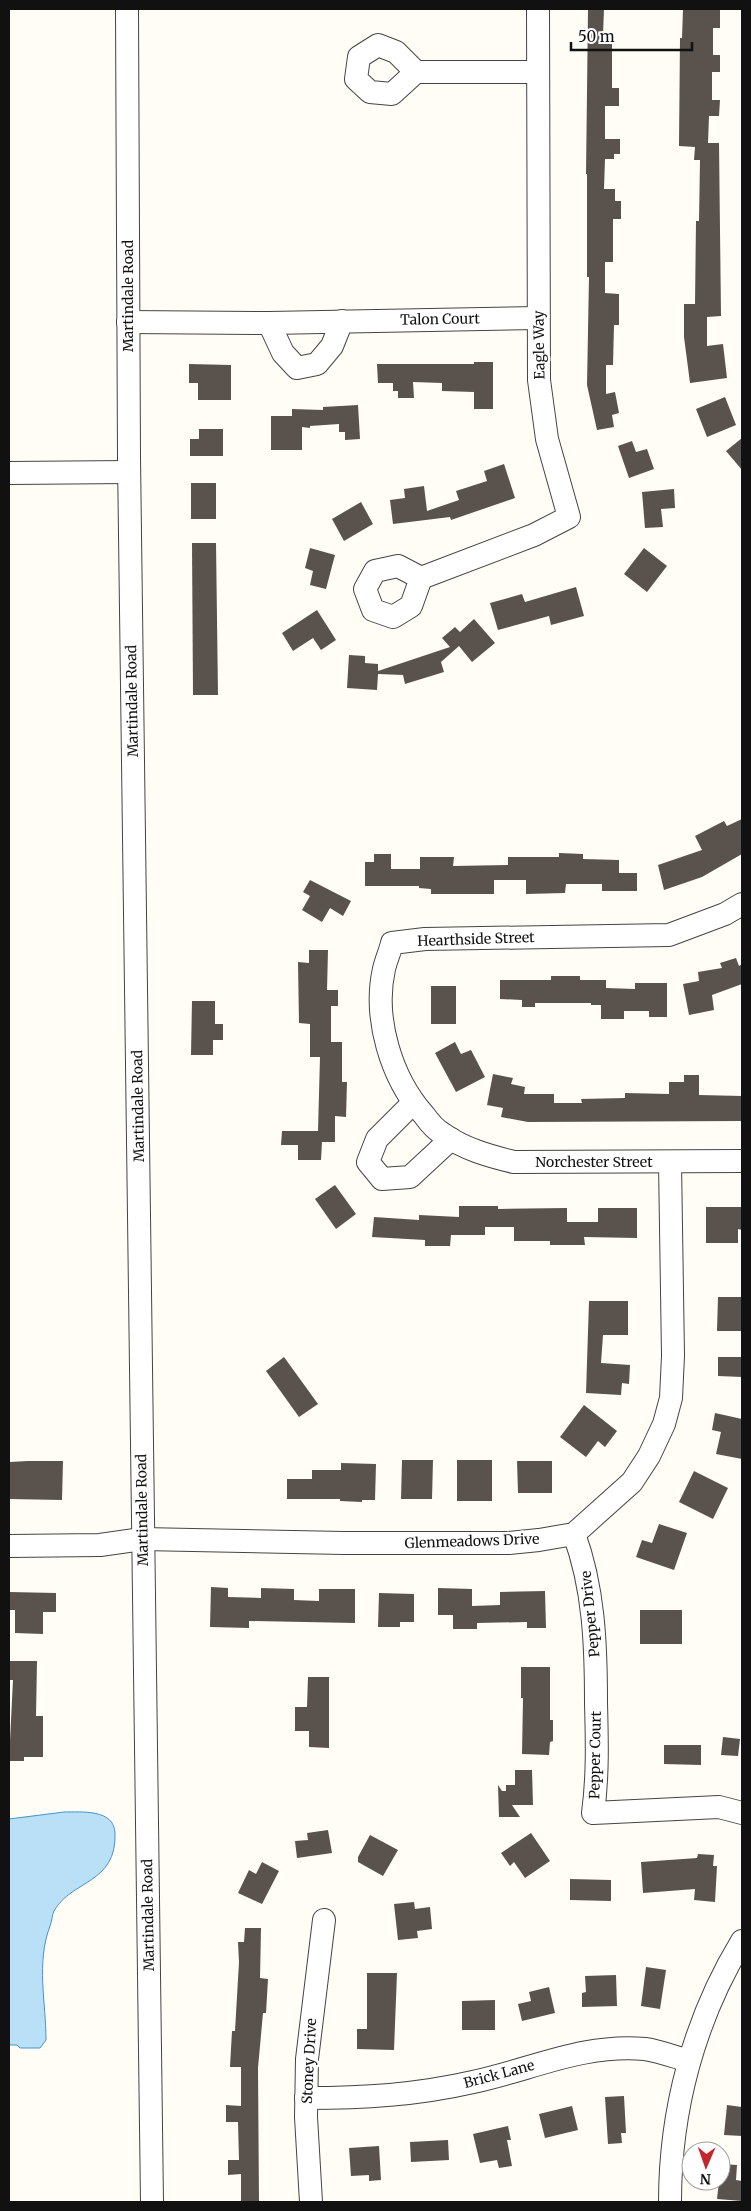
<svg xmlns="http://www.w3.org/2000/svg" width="751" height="2211" font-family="Merriweather,serif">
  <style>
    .water { fill: #b9e0f7; stroke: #3f96cf }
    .building { fill: #5a524d }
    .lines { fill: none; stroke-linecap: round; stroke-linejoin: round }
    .minor-casing { stroke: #444; stroke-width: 24 }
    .minor { stroke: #fff; stroke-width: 22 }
    .labels { text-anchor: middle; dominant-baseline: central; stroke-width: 5; stroke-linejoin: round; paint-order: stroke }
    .street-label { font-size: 14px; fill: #111; stroke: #fff }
  </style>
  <rect width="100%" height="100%" fill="#fffdf5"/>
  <path class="water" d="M64 1812C82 1812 114 1809 115 1833 117 1884 71 1880 54 1911 52 1915 52 1921 50 1926 36 1963 46 2002 46 2040L40 2048H20L17 2045H9V1819Z"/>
  <g class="building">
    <polygon points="588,9 604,9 603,35 612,35 612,88 619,88 619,106 605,106 605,139 620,139 620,154 614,154 614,159 605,159 604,189 615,189 615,201 621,201 621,219 613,219 613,262 605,262 605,293 619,294 619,325 614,325 613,365 606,365 606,394 615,392 619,413 612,415 614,427 597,430 587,385 589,277 587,277 587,174 586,174"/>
    <polygon points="683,9 720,9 720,28 713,28 713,55 720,55 720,72 712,72 712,100 720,100 719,116 709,116 708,143 719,143 721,316 707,317 707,346 723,344 727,378 690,383 684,337 684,304 695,304 696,221 699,221 700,160 694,160 695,147 679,146 680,38 682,38"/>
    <polygon points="474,362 493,362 493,409 474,409 474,392 442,391 442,383 413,382 414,398 398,398 398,391 393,391 393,383 378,383 377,364 474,364"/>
    <polygon points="189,364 231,365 231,400 198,400 198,383 189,383"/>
    <polygon points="725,397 736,425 707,437 696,409"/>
    <polygon points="358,405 360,439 345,440 345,432 339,432 339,424 310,426 310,428 302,427 302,450 271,450 271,416 292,416 292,409 323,410 323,407"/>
    <polygon points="199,429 223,429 223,456 190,456 190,439 199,439"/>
    <polygon points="742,438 742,470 726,451"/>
    <polygon points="632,441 636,452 647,449 654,469 629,478 618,446"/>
    <polygon points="504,464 515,498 451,520 450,517 393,524 390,500 405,498 404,489 424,486 427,511 459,500 456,491 487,481 484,471"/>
    <rect x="191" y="483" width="25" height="36"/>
    <polygon points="674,489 675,508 661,509 663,527 645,528 642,492"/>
    <polygon points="361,502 373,524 344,541 332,519"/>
    <polygon points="192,543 216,543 218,695 193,695"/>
    <polygon points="310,548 335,555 326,589 310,585 313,571 305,568"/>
    <polygon points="644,548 667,566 647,592 624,574"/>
    <polygon points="576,587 584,616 551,625 549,616 498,630 490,603 522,594 525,602"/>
    <polygon points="317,610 336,640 321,650 313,638 293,651 282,633"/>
    <polygon points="474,619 495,643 472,662 459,646 441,662 444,672 405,684 403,675 378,674 377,690 347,688 349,655 365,656 365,663 378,664 378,671 450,647 442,638 455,627 460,632"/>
    <polygon points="742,819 742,854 702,877 664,890 658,865 702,850 695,836 724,821 727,826"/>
    <polygon points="559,853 583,854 583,859 619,860 619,873 637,873 637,891 602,891 602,884 566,884 565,893 526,894 526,880 494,880 494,894 431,894 431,889 419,888 419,886 365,886 365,862 374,862 374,854 391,854 391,869 420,869 420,857 454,857 453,866 508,865 508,857 559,857"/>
    <polygon points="310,880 351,901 343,916 330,908 322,922 302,910 310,896 303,892"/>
    <polygon points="309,950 328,950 327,990 338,990 338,1006 331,1006 331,1042 342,1042 342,1082 347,1082 346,1117 335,1116 335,1142 322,1142 321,1160 298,1160 298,1145 281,1145 282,1131 318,1131 320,1057 310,1057 310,1024 299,1023 298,962 309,963"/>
    <polygon points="736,958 739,966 742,964 742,984 712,995 714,1010 689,1015 683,984 699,981 698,972 722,968 720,963"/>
    <polygon points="551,976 580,976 580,980 606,980 606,988 635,989 635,983 667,983 667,1017 649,1017 649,1011 624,1011 624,1019 601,1019 601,1005 591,1005 591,1003 535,1003 535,1007 522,1007 522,1000 500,999 500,980 551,980"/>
    <rect x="431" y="986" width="25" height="38"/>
    <polygon points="192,1001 215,1001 215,1024 223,1024 223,1040 213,1040 213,1055 191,1055"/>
    <polygon points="455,1042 461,1054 471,1050 485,1077 456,1092 435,1053"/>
    <polygon points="493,1074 513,1078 511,1084 525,1087 524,1094 554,1094 554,1103 582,1103 581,1099 625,1098 625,1093 669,1094 669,1082 684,1082 684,1075 699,1075 699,1095 742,1096 742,1121 528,1122 501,1117 503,1108 487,1105"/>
    <polygon points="335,1185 356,1214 336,1229 315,1199"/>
    <polygon points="459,1206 498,1206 498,1209 567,1208 567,1222 598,1222 598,1208 637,1208 637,1238 584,1237 585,1245 550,1245 550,1241 514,1241 514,1227 485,1227 485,1235 451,1235 450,1246 425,1246 425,1240 372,1237 374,1217 419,1220 419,1215 459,1217"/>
    <polygon points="706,1207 742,1207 742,1230 738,1229 738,1243 706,1243"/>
    <polygon points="718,1297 742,1297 742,1331 717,1331"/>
    <polygon points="589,1301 628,1301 628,1335 603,1335 601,1363 630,1365 629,1384 622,1383 621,1395 586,1393"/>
    <polygon points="284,1357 318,1404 299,1417 266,1371"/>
    <polygon points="718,1357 742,1357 742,1377 718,1376"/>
    <polygon points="584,1405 617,1431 605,1447 598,1441 586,1457 560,1437"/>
    <polygon points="715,1413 742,1419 742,1459 716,1454 721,1432 712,1430"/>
    <polygon points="402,1460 433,1460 432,1499 401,1499"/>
    <rect x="457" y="1460" width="35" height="41"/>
    <polygon points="28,1461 63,1461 62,1500 9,1499 9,1462"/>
    <polygon points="517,1461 552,1461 552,1493 518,1493"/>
    <polygon points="341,1463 376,1464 375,1500 362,1500 362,1502 340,1501 340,1499 287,1499 287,1479 312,1479 312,1470 341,1470"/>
    <polygon points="694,1471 728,1488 713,1519 679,1502"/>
    <polygon points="659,1524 687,1533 674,1570 636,1557 642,1540 652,1543"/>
    <polygon points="211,1587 228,1588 228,1597 261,1598 261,1588 294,1589 294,1600 319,1601 319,1589 355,1589 355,1623 249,1621 249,1628 210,1627"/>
    <polygon points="438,1588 472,1589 472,1606 500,1605 500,1592 545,1591 546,1628 527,1628 527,1622 477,1623 477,1629 453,1629 453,1615 438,1615"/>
    <polygon points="9,1592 56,1593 56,1612 43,1612 43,1634 15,1633 15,1610 9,1610"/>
    <polygon points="379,1593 414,1594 414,1622 400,1622 400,1627 378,1627"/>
    <rect x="640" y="1610" width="42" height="34"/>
    <polygon points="9,1661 37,1661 36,1716 43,1716 43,1757 24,1757 24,1761 9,1761 13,1680 9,1680"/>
    <polygon points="521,1667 550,1667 550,1720 553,1720 553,1741 550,1742 549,1755 522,1754 523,1698 521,1698"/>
    <polygon points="308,1677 329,1677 329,1748 309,1747 309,1731 295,1731 295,1707 307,1707"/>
    <polygon points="723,1737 740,1739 738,1756 721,1755"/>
    <polygon points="664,1745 701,1745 701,1765 664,1764"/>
    <polygon points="515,1770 532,1770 533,1805 512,1805 520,1817 499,1817 498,1785 502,1791 506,1791 506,1785 515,1785"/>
    <polygon points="328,1830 332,1853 297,1858 295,1841 308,1840 307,1833"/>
    <polygon points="531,1833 550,1861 525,1878 514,1862 510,1866 501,1853"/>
    <polygon points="370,1835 398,1850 383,1876 358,1862 358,1857"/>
    <polygon points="698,1854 714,1855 713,1866 717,1866 715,1902 694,1900 695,1889 643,1893 641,1862 697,1858"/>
    <polygon points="262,1862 279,1871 262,1904 238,1893 249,1870 256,1874"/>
    <polygon points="570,1879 611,1880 611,1901 570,1900"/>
    <polygon points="414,1902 415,1909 430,1907 432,1929 417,1931 418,1938 398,1940 394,1904"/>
    <polygon points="245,1928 261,1928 260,1978 268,1979 266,2013 263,2013 258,2068 259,2202 241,2202 241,2174 228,2175 228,2160 239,2160 238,2122 226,2122 226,2105 241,2106 241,2067 230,2067 232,2031 235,2031 239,1962 238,1942 244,1942"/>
    <polygon points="646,1967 666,1970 660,2009 641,2006"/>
    <polygon points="367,1973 397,1973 394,2050 357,2049 357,2029 367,2029"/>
    <polygon points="616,1975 617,2006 582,2007 582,1993 586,1992 585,1976"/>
    <polygon points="549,1987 555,2013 522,2021 518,2004 531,2001 529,1992"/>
    <polygon points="495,2000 495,2030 462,2030 462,2001"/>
    <polygon points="624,2096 626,2133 621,2133 622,2143 608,2144 605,2097"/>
    <polygon points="727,2105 742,2107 742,2136 724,2135"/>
    <polygon points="572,2106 578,2130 545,2138 539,2114"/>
    <polygon points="508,2126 511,2140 507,2140 512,2166 499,2168 497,2160 480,2163 473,2134"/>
    <polygon points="448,2140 449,2160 411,2162 410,2142"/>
    <polygon points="379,2146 381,2180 369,2181 369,2175 351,2176 349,2148"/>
    <polygon points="721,2164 737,2165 736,2180 742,2181 742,2201 717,2199 719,2181 721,2181"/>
  </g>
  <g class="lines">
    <g class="minor-casing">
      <g id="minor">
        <polyline points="127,9 129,458 152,2202"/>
        <polyline points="416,72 396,52 378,45 359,57 356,79 370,92 392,94 416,72 538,72"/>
        <polyline points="128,322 269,323 538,318"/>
        <polyline points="269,323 283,353 297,368 317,364 332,346 342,321"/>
        <polyline points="9,473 129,472"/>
        <polyline points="421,578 411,606 393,617 373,610 365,589 375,571 398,566 421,578 534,535 569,517 547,439 539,380 538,9"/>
        <path d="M742 904 725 914 669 935 425 939 392 943C390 952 386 960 384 969 373 1018 391 1078 424 1115 429 1122 436 1130 443 1134 464 1149 489 1156 514 1162L742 1161"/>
        <polyline points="413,1103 377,1139 368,1162 382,1179 410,1177 451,1139"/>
        <path d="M574 1534C594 1588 596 1645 596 1703 597 1740 598 1776 593 1813L719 1807 742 1813"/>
        <polyline points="9,1546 100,1545 142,1539 344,1543 509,1543 539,1540 574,1534 632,1482 649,1456 664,1424 671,1398 673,1356 670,1162"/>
        <path d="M306 2098C364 2098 416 2095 473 2082 530 2070 585 2043 645 2049 659 2051 675 2057 689 2061"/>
        <polyline points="311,2202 306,2117 307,2059 324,1920"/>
        <path d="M670 2202C670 2110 694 2020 742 1941"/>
      </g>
    </g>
    <use href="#minor" class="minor"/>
  </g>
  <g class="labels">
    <g class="street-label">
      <text transform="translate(128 296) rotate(-90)">Martindale Road</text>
      <text transform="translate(440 319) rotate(-1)">Talon Court</text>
      <text transform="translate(539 345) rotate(-91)">Eagle Way</text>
      <text transform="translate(132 701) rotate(-91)">Martindale Road</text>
      <text transform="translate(476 939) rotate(-2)">Hearthside Street</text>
      <text transform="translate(138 1106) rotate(-91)">Martindale Road</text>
      <text x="594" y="1162">Norchester Street</text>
      <text transform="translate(142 1510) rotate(-91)">Martindale Road</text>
      <text transform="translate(472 1541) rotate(-2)">Glenmeadows Drive</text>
      <text transform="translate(590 1614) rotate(-96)">Pepper Drive</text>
      <text transform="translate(595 1755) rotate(-89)">Pepper Court</text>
      <text transform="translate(148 1915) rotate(-91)">Martindale Road</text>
      <text transform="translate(309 2061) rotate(-87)">Stoney Drive</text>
      <text transform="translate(499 2074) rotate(-15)">Brick Lane</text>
    </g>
  </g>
  <rect width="751" height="2211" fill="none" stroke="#111111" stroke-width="20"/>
  <g transform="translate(706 2166) rotate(182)"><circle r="24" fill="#ffffff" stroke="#a0a0a0"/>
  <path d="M0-4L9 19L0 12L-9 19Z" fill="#c4262e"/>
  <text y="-8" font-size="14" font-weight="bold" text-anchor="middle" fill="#111111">N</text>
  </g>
  <path d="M571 42v8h121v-8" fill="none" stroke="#111111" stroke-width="2.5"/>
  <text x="578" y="42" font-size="15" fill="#111111" stroke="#ffffff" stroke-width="4" paint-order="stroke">50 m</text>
</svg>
